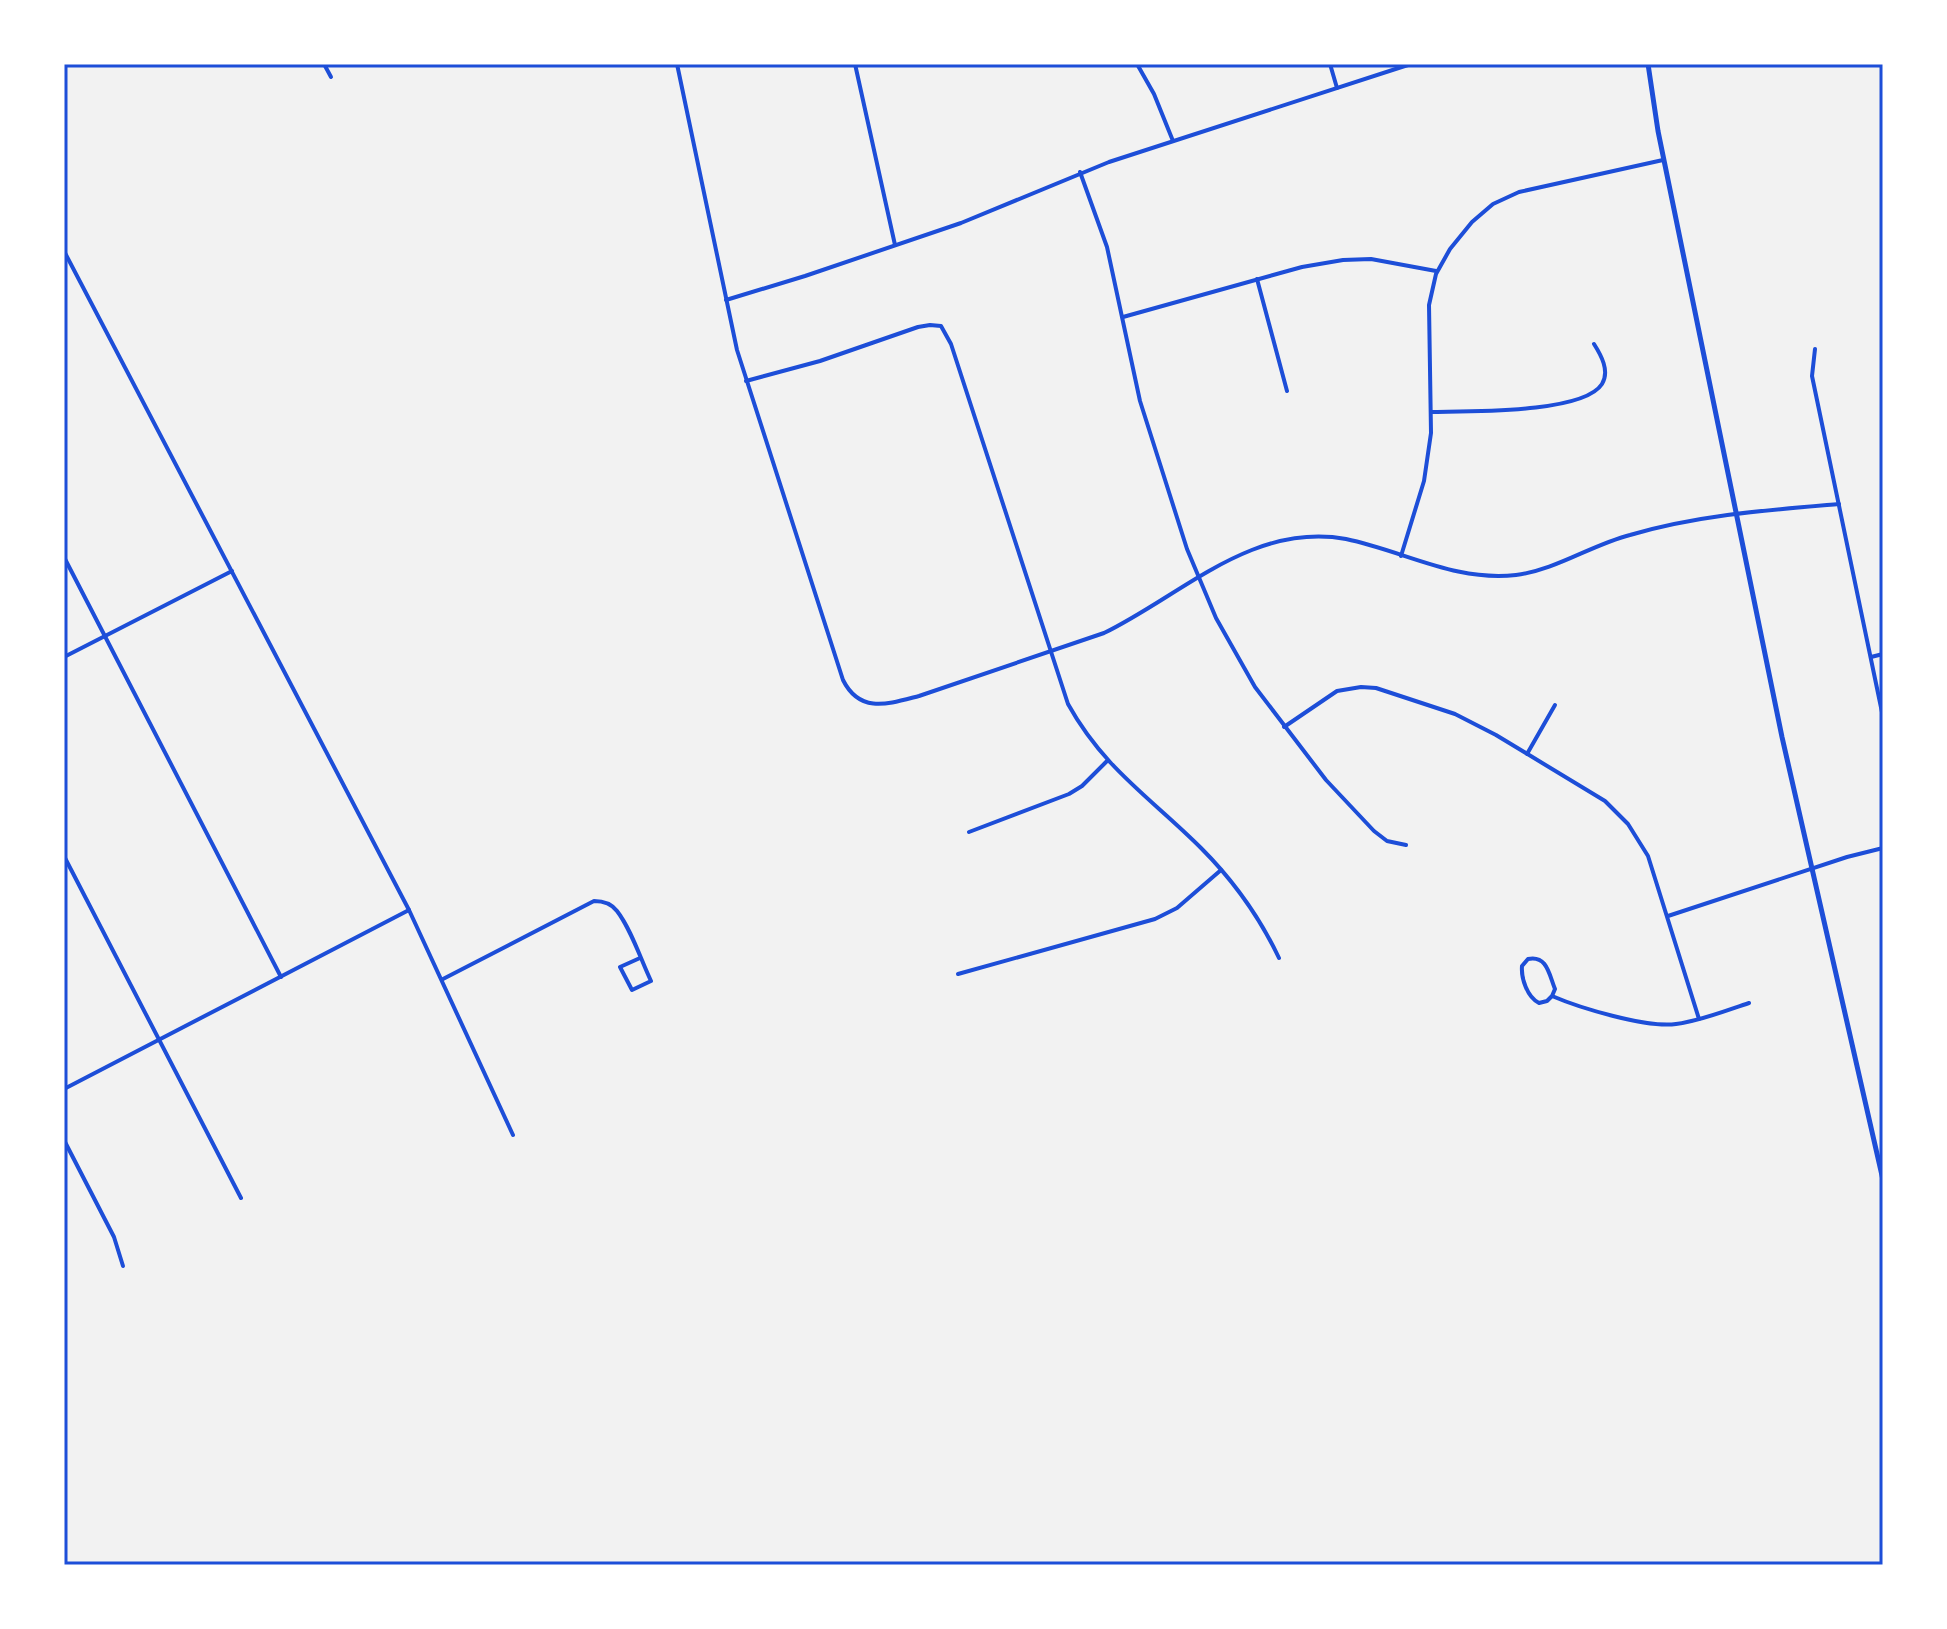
<svg xmlns="http://www.w3.org/2000/svg" width="1947" height="1629" font-family="'Fira Sans Condensed',sans-serif">
  <style>
    .lines { fill: none; stroke-linecap: round; stroke-linejoin: round }
    .minor { stroke: #1d4ed8; stroke-width: 4 }
    .tertiary { stroke: #1d4ed8; stroke-width: 5 }
    .neatline { fill: none; stroke: #1d4ed8; stroke-width: 3 }
  </style>
  <rect width="100%" height="100%" fill="#f2f2f2"/>
  <g class="lines">
    <g class="minor">
      <polyline points="324,64 331,77"/>
      <path d="M677 64 737 350 843 680C860 714 888 704 919 696L1104 633C1182 595 1252 522 1346 539 1404 551 1455 582 1516 575 1556 570 1591 545 1630 535 1698 515 1768 510 1839 504"/>
      <polyline points="855,64 895,245"/>
      <polyline points="1137,64 1154,94 1173,141"/>
      <polyline points="1330,64 1337,88"/>
      <polyline points="1080,172 1107,247 1140,401 1187,549 1216,618 1255,687 1326,780 1374,831 1387,841 1406,845"/>
      <polyline points="64,251 409,910 513,1135"/>
      <polyline points="1257,279 1287,391"/>
      <polyline points="726,300 805,276 961,223 1109,162 1411,64"/>
      <polyline points="1123,317 1302,267 1343,260 1371,259 1436,271"/>
      <polyline points="1815,349 1812,376 1883,717"/>
      <path d="M746 381 820 361 918 327 930 325 941 326 951 344 1068 704C1104 769 1151 798 1201 848 1234 881 1259 916 1279 958"/>
      <path d="M1431 412C1465 411 1583 414 1602 384 1610 371 1601 355 1594 344"/>
      <polyline points="1401,556 1424,481 1431,433 1429,305 1436,274 1450,249 1472,222 1493,204 1519,192 1663,160"/>
      <polyline points="64,557 281,977"/>
      <polyline points="64,657 232,571"/>
      <polyline points="1871,657 1883,654"/>
      <polyline points="1284,727 1337,691 1361,687 1376,688 1455,714 1496,735 1605,801 1628,824 1648,856 1699,1019"/>
      <polyline points="1527,754 1555,705"/>
      <polyline points="969,832 1069,794 1082,786 1107,761"/>
      <polyline points="64,856 241,1198"/>
      <polyline points="1668,916 1847,857 1883,848"/>
      <polyline points="958,974 1155,919 1177,908 1221,870"/>
      <path d="M443 979 594 901C603 901 611 903 617 911 631 929 641 960 651 981L632 990 620 967 640 958"/>
      <path d="M1552 996 1555 989C1549 974 1547 955 1528 959L1522 966C1521 978 1527 997 1539 1003L1547 1001 1552 996C1580 1008 1646 1028 1676 1024 1700 1021 1725 1011 1749 1003"/>
      <polyline points="64,1089 409,910"/>
      <polyline points="64,1140 114,1237 123,1266"/>
    </g>
    <polyline class="tertiary" points="1648,64 1658,131 1782,737 1883,1180"/>
  </g>
  <rect width="1947" height="1629" fill="none" stroke="#ffffff" stroke-width="132"/>
  <rect x="66" y="66" width="1815" height="1497" class="neatline"/>
</svg>
